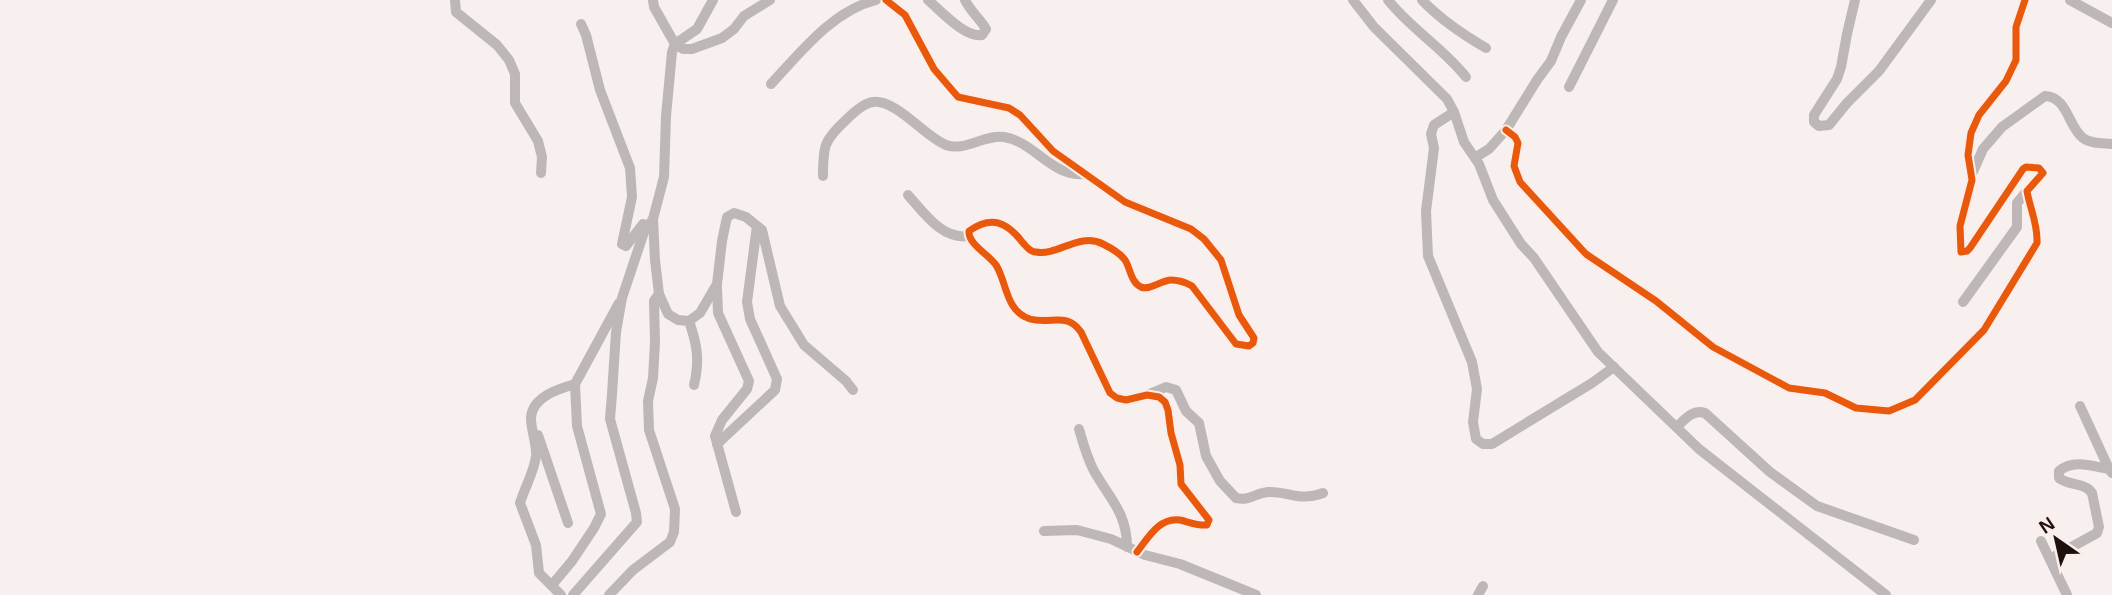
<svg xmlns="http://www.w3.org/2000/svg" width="2112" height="595" font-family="Arial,sans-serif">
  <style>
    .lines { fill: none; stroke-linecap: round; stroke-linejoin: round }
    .minor { stroke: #bdb8b7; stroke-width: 10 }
    .cycleway-casing { stroke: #fcedeb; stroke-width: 11 }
    .cycleway { stroke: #e8590c; stroke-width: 7 }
  </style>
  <rect width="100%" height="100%" fill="#f8f0ef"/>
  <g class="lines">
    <g class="minor">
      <polyline points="455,0 456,12 497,45 509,60 515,74 515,103 538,141 542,157 541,173"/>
      <polyline points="653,0 654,7 675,44 683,49 692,49 722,38 734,29 744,16 770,0"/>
      <polyline points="713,0 697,29 675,44 672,52 666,116 664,177 653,219 655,260 659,294 668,314 678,320 689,321 700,313 717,284 722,241 727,217 734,213 746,217 762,230 780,306 804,345 846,381 853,390"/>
      <path d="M886 0 905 15 934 69 958 97 1009 108 1020 115 1053 151 1125 202 1191 229 1204 239 1221 260 1239 315 1254 338 1253 343 1249 346 1236 344 1192 286C1185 282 1179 280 1171 280 1162 280 1149 291 1141 287 1131 283 1130 267 1125 260 1120 253 1111 248 1103 244 1079 232 1058 256 1036 252 1030 252 1027 247 1023 243 1007 222 992 215 969 231 968 244 988 254 996 265 1007 282 1005 311 1030 319 1051 325 1066 311 1081 332L1110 393 1117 398 1126 400 1147 395 1159 397 1165 402 1168 410 1171 433 1180 465 1181 484 1209 520 1207 525C1198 526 1189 522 1180 520 1159 517 1148 538 1137 552"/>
      <path d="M928 0C941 11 965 38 982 35L986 29C980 19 971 12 965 0"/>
      <polyline points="1353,0 1374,27 1447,99 1454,112 1464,142 1479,164 1493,200 1521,244 1534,258 1598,352 1699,449 1886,595"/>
      <path d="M1388 0C1411 29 1443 48 1466 77"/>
      <path d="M1422 0C1441 20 1462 34 1486 48"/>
      <polyline points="1855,0 1847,34 1841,67 1837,79 1814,115 1814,122 1819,126 1829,125 1847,103 1879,71 1931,0"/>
      <polyline points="2070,0 2112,23"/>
      <polyline points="581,24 586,35 600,90 630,168 632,197 622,244 626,246 643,224"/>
      <path d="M771 84C800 53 832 11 876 0"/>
      <polyline points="1569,87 1613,0"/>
      <polyline points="1454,112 1434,125 1431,134 1434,148 1426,211 1428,256 1472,362 1477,389 1473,422 1476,439 1483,444 1492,444 1592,383 1614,367"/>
      <path d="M1506 130 1515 137 1518 143 1514 166 1520 182 1586 254 1656 301 1713 347 1789 388 1825 393 1856 408 1889 411 1915 400 1984 330 2037 243C2038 224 2030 209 2027 191L2043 173 2039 168 2026 167 2023 169 1970 248 1967 251 1961 252 1960 226 1972 180 1968 155 1971 133 1979 115 2006 81 2016 60V27L2025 0"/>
      <polyline points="1476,157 1489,149 1506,130 1537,80 1551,61 1561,37 1581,0"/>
      <path d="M1972 174 1983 149 2002 127 2045 96C2068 97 2068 127 2083 138 2091 144 2103 143 2112 144"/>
      <path d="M823 176C823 146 824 140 846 120 853 113 864 103 873 102 896 99 925 137 946 145 965 152 985 134 1004 137 1035 142 1051 177 1085 174"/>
      <path d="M908 195C924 213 942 240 969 236"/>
      <polyline points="717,287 718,313 749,381 747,389 722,420 715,436 736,512"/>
      <polyline points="1963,302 2017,227 2017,203 2027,191"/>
      <path d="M689 321C697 344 700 360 694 385"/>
      <path d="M1147 395 1166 387 1176 390 1186 411 1199 423 1206 456 1211 465 1220 481 1236 498C1251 501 1255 493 1268 492 1289 491 1298 502 1323 493"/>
      <polyline points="2080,406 2109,469"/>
      <path d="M1677 427C1685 419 1693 409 1705 413L1770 472 1817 506 1914 540"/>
      <path d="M1079 429C1083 443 1087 458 1094 471 1110 499 1127 513 1127 547"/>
      <polyline points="538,435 568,523"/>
      <polyline points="717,444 775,390 777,379 750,319 747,302 757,226"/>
      <polyline points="1044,531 1077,530 1111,539 1145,555 1180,564 1256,595"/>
      <polyline points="2041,541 2067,595"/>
      <path d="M2050 559 2097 533 2099 527 2092 493C2084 482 2069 486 2059 478V471C2073 459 2092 466 2109 469L2112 473"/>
      <polyline points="552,585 572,561 594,528 601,514 577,426 575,384 619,303"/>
      <path d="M561 595 539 573 536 545 520 503C525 487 534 472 536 456 537 444 531 431 531 418 532 397 558 389 575 384"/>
      <polyline points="573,595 637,522 636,513 610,419 612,394 616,332 622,298 644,232 653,219"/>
      <polyline points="609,595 633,570 670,542 674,532 675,509 649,430 648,401 653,378 655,342 654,301 659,294"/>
      <polyline points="1478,595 1483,586"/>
    </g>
    <g class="cycleway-casing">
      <g id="cycleway">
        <path d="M886 0 905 15 934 69 958 97 1009 108 1020 115 1053 151 1125 202 1191 229 1204 239 1221 260 1239 315 1254 338 1253 343 1249 346 1236 344 1192 286C1185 282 1179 280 1171 280 1162 280 1149 291 1141 287 1131 283 1130 267 1125 260 1120 253 1111 248 1103 244 1079 232 1058 256 1036 252 1030 252 1027 247 1023 243 1007 222 992 215 969 231 968 244 988 254 996 265 1007 282 1005 311 1030 319 1051 325 1066 311 1081 332L1110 393 1117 398 1126 400 1147 395 1159 397 1165 402 1168 410 1171 433 1180 465 1181 484 1209 520 1207 525C1198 526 1189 522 1180 520 1159 517 1148 538 1137 552"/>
        <path d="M1506 130 1515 137 1518 143 1514 166 1520 182 1586 254 1656 301 1713 347 1789 388 1825 393 1856 408 1889 411 1915 400 1984 330 2037 243C2038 224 2030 209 2027 191L2043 173 2039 168 2026 167 2023 169 1970 248 1967 251 1961 252 1960 226 1972 180 1968 155 1971 133 1979 115 2006 81 2016 60V27L2025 0"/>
      </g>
    </g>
    <use href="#cycleway" class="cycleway"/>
  </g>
  <g transform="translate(2056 539) rotate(326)" stroke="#fcedeb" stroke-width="5" paint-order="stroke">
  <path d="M0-5L12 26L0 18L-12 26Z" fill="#1d110f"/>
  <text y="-10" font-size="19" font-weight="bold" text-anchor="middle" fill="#1d110f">N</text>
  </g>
</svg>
